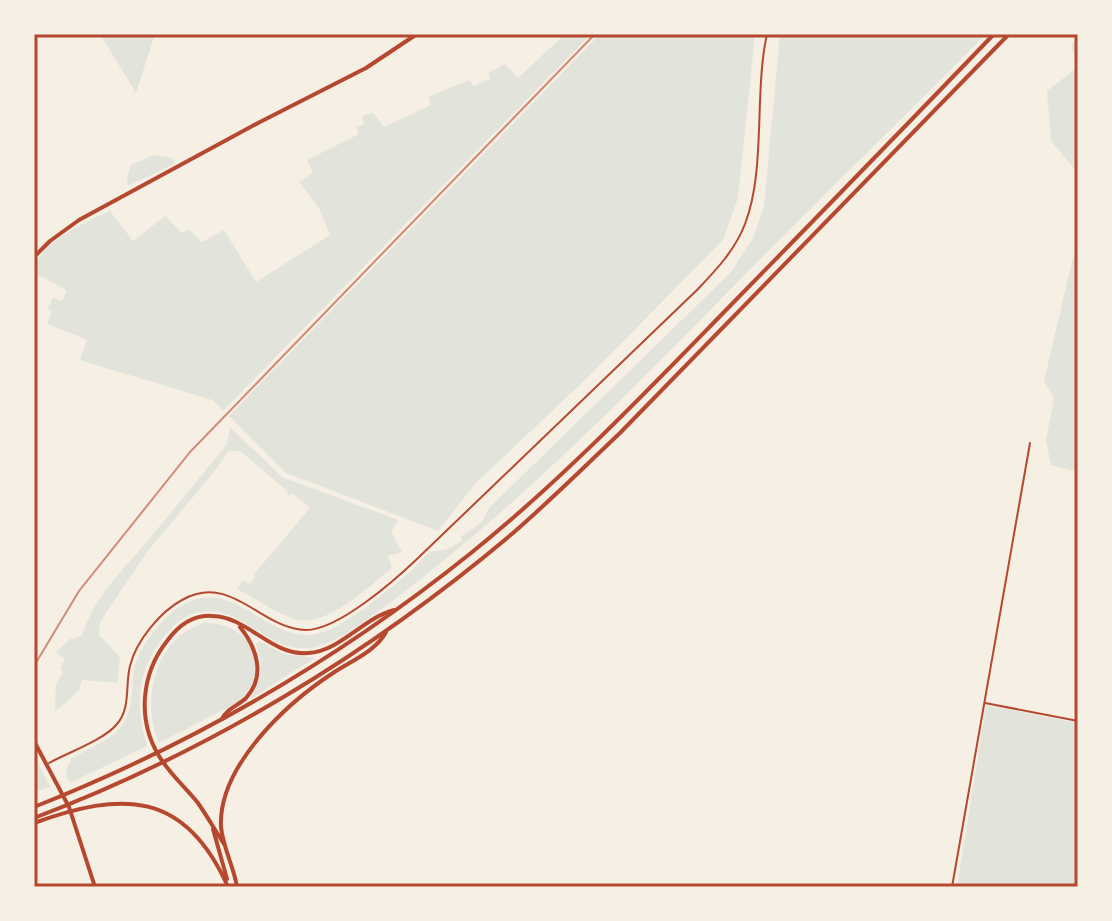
<svg xmlns="http://www.w3.org/2000/svg" width="1112" height="921" font-family="Lora,serif">
  <style>
    .green { fill: #e2e4dc }
    .lines { fill: none; stroke-linecap: round; stroke-linejoin: round }
    .minor { stroke: #b5482f; stroke-width: 2 }
    .primary { stroke: #b5482f; stroke-width: 4 }
    .motorway { stroke: #b5482f; stroke-width: 4 }
    .rail { stroke: #cf8b77; stroke-width: 2 }
    .neatline { fill: none; stroke: #b5482f; stroke-width: 3 }
  </style>
  <rect width="100%" height="100%" fill="#f6efe4"/>
  <g class="green">
    <polygon points="100,34 155,34 136,93"/>
    <path d="M565 34H591L225 409 223 410 212 400 80 360 87 340 47 324 52 311 48 309 53 297 62 301 67 290 34 273C34 245 88 220 110 211L133 241 165 216 182 233 189 229 202 242 224 230 256 282 330 235 319 208 299 182 313 173 307 160 359 134 356 127 364 124 362 116 373 113 384 127 431 105 428 97 469 80 474 86 490 79 488 73 505 64 518 78Z"/>
    <polygon points="600,34 755,34 738,198 723,240 587,378 475,484 438,531 286,473 229,416"/>
    <path d="M780 34H986C898 123 808 210 721 299 614 408 509 514 387 605 364 621 336 645 308 648 265 652 240 601 196 613 177 618 163 636 153 653 136 682 137 714 147 746L70 783C65 775 64 769 71 762L70 759C87 749 114 740 124 722 134 706 131 686 134 669 140 645 164 614 186 603 234 580 265 637 310 635 340 633 389 589 412 570 417 565 423 557 429 553 434 550 441 551 447 549 452 547 457 543 462 540L460 537 482 522 489 508 731 272 753 238 764 206Z"/>
    <polygon points="1078,37 1078,173 1051,141 1047,91 1078,67 1071,45"/>
    <polygon points="153,155 173,158 174,164 128,186 127,177 131,165"/>
    <polygon points="1078,236 1078,472 1051,465 1046,441 1054,398 1044,381"/>
    <path d="M230 427 282 477 398 520 391 532 402 552 388 556 392 568C368 587 326 629 294 619 274 613 256 598 237 589L243 580 249 584 255 578 254 574 310 508 292 493 289 496 286 490 240 451H229L214 472 147 552 100 622 99 635 120 657 117 683 82 680 79 690 59 709 55 710 56 684 63 672 60 670 65 658 55 653 70 639 82 636C92 600 120 573 144 545 172 511 200 478 227 444Z"/>
    <path d="M204 623C253 620 276 677 233 705L159 743C140 701 155 637 204 623Z"/>
    <path d="M259 641 284 654 315 658 250 699C261 681 264 664 256 644Z"/>
    <polygon points="986,705 1078,723 1078,887 957,887"/>
    <polygon points="34,755 50,787 34,792"/>
  </g>
  <g class="lines">
    <g class="minor">
      <polyline points="985,703 1078,721"/>
      <path d="M49 763C67 753 104 740 117 724 131 708 125 685 130 666 136 641 160 612 182 600 232 572 260 629 306 630 338 630 394 581 417 559L698 289C717 269 735 250 745 224 766 170 754 92 767 34"/>
      <polyline points="952,887 1030,443"/>
    </g>
    <g class="primary">
      <polyline points="34,257 50,241 79,220 258,123 366,68 417,34"/>
      <polyline points="34,741 69,807 95,887"/>
    </g>
    <g class="motorway">
      <path d="M222 719C227 708 238 706 246 698 266 676 257 648 240 627"/>
      <path d="M34 807C191 745 339 659 471 553 563 479 646 392 728 308 817 217 906 126 994 34"/>
      <path d="M34 818C208 752 371 653 513 533 550 501 584 467 620 433L1009 34"/>
      <path d="M34 823C122 791 185 790 228 887"/>
      <polyline points="213,829 227,879"/>
      <path d="M224 844C215 830 207 816 198 803 185 787 169 773 159 756 137 720 141 674 167 641 178 626 193 614 213 616 248 617 271 656 308 653 341 651 363 618 394 610"/>
      <path d="M237 887C234 867 223 848 221 827 218 766 287 703 333 673 351 661 376 651 386 632"/>
    </g>
    <polyline class="rail" points="34,666 79,591 190,452 595,34"/>
  </g>
  <rect width="1112" height="921" fill="none" stroke="#f6efe4" stroke-width="72"/>
  <rect x="36" y="36" width="1040" height="849" class="neatline"/>
</svg>
